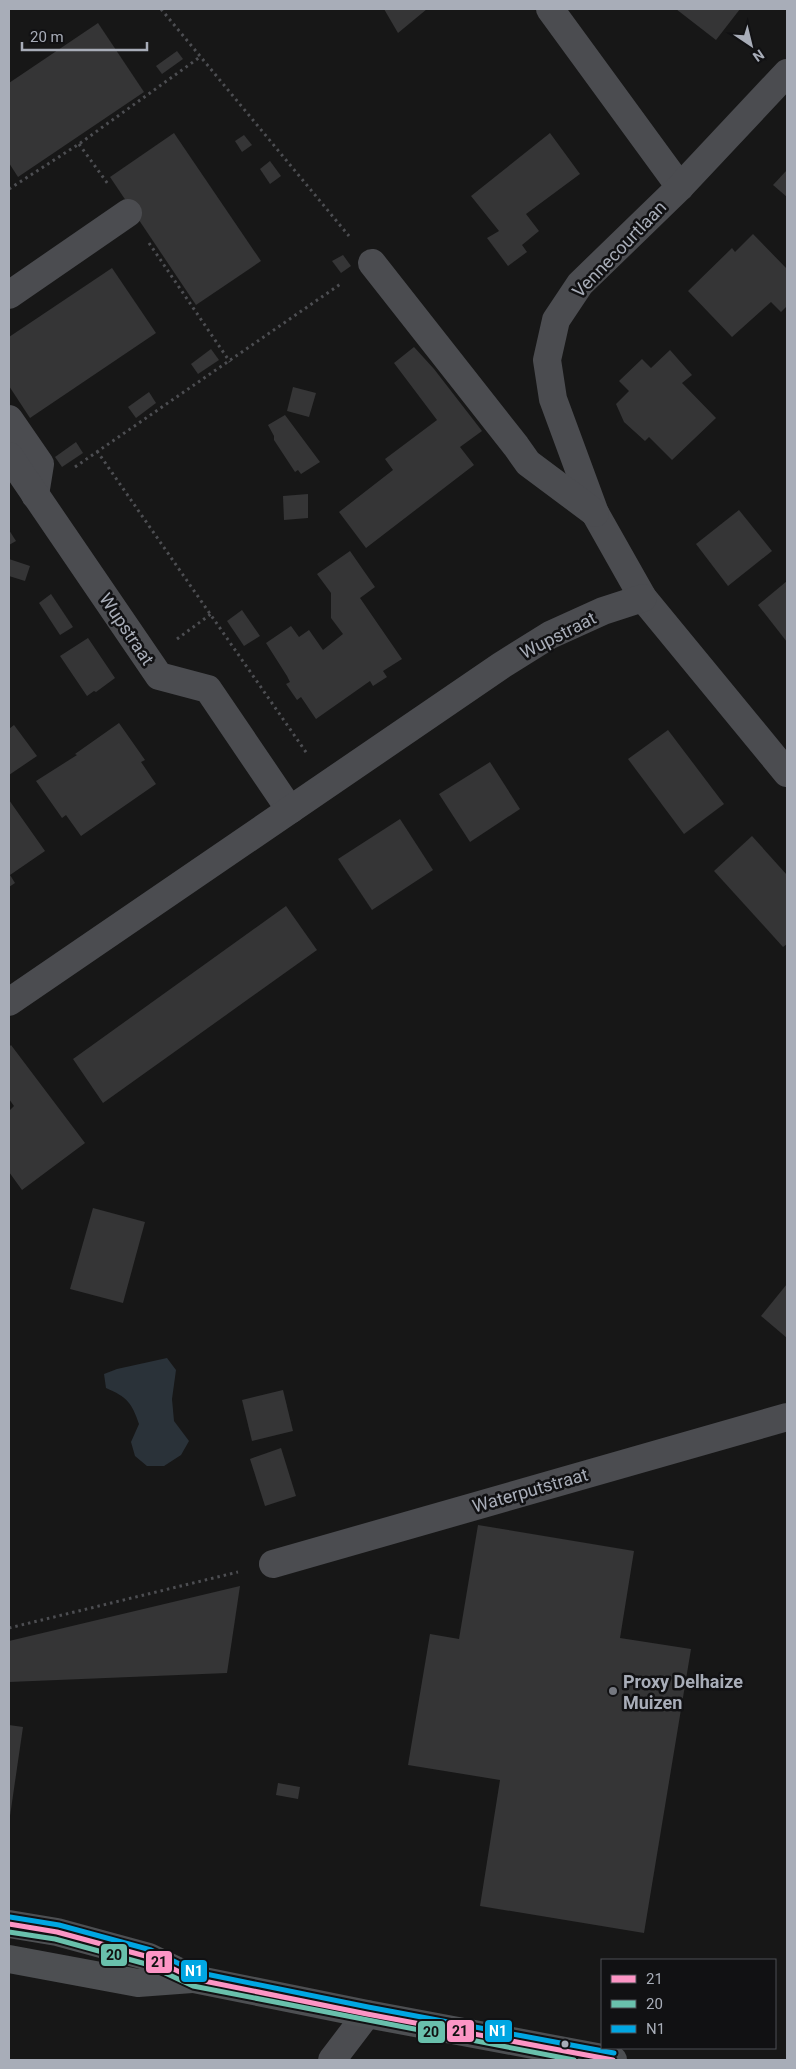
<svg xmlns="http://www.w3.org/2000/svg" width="796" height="2069" font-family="Roboto,sans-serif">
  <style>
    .water { fill: #2a3239 }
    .building { fill: #353536 }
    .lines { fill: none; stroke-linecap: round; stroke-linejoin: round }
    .path { stroke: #4d4e52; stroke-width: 3; stroke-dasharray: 2.5 4; stroke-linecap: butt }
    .minor { stroke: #4b4c50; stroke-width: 28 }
    .major { stroke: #4d4f52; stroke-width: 28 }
    .bus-1-casing { stroke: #111113; stroke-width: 9 }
    .bus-2-casing { stroke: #111113; stroke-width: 9 }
    .bus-3-casing { stroke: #111113; stroke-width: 9 }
    .bus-1 { stroke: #fc95c5; stroke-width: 5 }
    .bus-2 { stroke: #69c0ac; stroke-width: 5 }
    .bus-3 { stroke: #00a6e2; stroke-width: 5 }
    .poi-dot { fill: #757880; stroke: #111113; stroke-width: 2 }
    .bus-dot { fill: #a8adb8; stroke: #111113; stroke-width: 2 }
    .labels { text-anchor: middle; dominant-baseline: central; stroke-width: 5; stroke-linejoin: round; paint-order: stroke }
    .street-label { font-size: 18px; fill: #a8adb8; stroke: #111113 }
    .poi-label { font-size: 18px; font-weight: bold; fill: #a8adb8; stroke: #111113; text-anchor: start }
    .line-badge { stroke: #111113; stroke-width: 2 }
    .badge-label { font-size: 14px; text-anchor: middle; font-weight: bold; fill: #fff }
    .pale-badge-label { font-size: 14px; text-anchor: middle; font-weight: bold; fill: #111 }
  </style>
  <rect width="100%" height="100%" fill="#171717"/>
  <path class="water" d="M167 1358 176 1370 172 1399 174 1421 189 1441 181 1455 164 1466H147L135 1456 131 1442 139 1424C132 1403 127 1397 106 1388L104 1374 117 1369Z"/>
  <g class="building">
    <polygon points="384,9 427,9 398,33"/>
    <polygon points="676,9 740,9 716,40"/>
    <polygon points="98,23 144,92 18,177 9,163 9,83"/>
    <polygon points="177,51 183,59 162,74 156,66"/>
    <polygon points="174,133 261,261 196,305 110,177"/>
    <polygon points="550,133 580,174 526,214 539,231 522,245 527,252 508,266 487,238 499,231 471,196"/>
    <polygon points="244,135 252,145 242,152 235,141"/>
    <polygon points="270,161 281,176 270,184 260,169"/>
    <polygon points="787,170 787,197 773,185"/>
    <polygon points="753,234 787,269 787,306 781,312 771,302 732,337 688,291 732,248 735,252"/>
    <polygon points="343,255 351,266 341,273 332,261"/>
    <polygon points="112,268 156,333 30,418 9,386 9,337"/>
    <polygon points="414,347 434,369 482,431 460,447 474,465 366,548 339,512 393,470 385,459 437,420 394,363"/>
    <polygon points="211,349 219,360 198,374 191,364"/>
    <polygon points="670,350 692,375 682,383 716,418 672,460 649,437 645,441 624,422 616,404 629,391 619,381 642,359 651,368"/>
    <polygon points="293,387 316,393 309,417 287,411"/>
    <polygon points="149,392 156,403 136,418 128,407"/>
    <polygon points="285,415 320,462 301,474 298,470 295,472 274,440 274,436 268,425"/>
    <polygon points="76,442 83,453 62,467 55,457"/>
    <polygon points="308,494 308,518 284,520 283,496"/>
    <polygon points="739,510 772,551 728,586 696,544"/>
    <polygon points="9,530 16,541 9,545"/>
    <polygon points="350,551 375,587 360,598 402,659 383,671 387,677 373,686 370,681 316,719 301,697 297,700 286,684 290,682 287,676 266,643 291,626 299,637 309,630 323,650 343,634 331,618 331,593 317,574"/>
    <polygon points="9,559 30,566 25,581 9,576"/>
    <polygon points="787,581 787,642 758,605"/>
    <polygon points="51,594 73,627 60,635 39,603"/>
    <polygon points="242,610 260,636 244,646 227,621"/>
    <polygon points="88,638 115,678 96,692 94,691 87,696 60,656"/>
    <polygon points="119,723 145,760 141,762 156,784 81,836 66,815 62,818 36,781 77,755 75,754"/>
    <polygon points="14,725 37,756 9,775 9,729"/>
    <polygon points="668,730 724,804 684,834 628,759"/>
    <polygon points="490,762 520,809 470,842 439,794"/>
    <polygon points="9,800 45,851 10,875 15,883 9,887"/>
    <polygon points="400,819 433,870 372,910 338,859"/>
    <polygon points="752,836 787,875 787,944 783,947 714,871"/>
    <polygon points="286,906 317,950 103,1103 73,1059"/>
    <polygon points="11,1045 85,1143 22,1190 9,1172 9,1111 14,1106 9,1099 9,1047"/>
    <polygon points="93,1208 145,1222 123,1303 70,1289"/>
    <polygon points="787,1284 787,1338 761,1316"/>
    <polygon points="283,1390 293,1431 252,1441 242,1400"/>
    <polygon points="281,1448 296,1496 265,1506 250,1459"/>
    <polygon points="478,1525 634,1551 620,1638 691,1649 644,1933 480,1906 500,1780 408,1765 430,1634 459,1639"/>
    <polygon points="240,1586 227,1673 9,1682 9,1641"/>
    <polygon points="9,1725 23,1727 10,1816 9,1816"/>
    <polygon points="278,1783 300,1787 298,1799 276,1795"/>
  </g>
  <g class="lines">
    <g class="path">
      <polyline points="161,9 349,236"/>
      <polyline points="79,144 108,184"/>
      <polyline points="9,189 79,144 200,57"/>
      <polyline points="149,243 230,362"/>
      <polyline points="97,451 308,755"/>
      <polyline points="75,467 342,283"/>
      <polyline points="177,639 211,614"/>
      <polyline points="9,1628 238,1572"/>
    </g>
    <g class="minor">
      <polyline points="550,9 680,187"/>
      <polyline points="787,73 680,187 580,284 556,320 547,360 553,399 595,513 643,598 787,773"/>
      <polyline points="372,263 516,446 528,463 595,513"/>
      <polyline points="9,295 128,213"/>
      <polyline points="9,419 40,464 35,495"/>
      <polyline points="9,456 159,676 208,689 290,810"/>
      <polyline points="9,1002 502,665 550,635 603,611 643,598"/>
      <polyline points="273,1564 787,1417"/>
      <polyline points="332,2060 367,2014"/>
    </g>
    <g class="major">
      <polyline points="9,1924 57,1932 149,1957 194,1979 367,2014 613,2060"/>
      <polyline points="9,1959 138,1983 192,1979"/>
    </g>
    <g class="bus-1-casing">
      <polyline id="bus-1" points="9,1924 57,1932 149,1957 194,1979 367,2014 613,2060"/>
    </g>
    <g class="bus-2-casing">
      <polyline id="bus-2" points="9,1932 55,1939 146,1964 193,1986 574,2060"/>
    </g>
    <g class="bus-3-casing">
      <polyline id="bus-3" points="10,1917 59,1925 151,1950 196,1972 368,2007 614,2053"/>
    </g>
    <use href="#bus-1" class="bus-1"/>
    <use href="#bus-2" class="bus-2"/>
    <use href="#bus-3" class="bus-3"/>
  </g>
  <circle class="poi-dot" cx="613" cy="1691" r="5"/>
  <circle class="bus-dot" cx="565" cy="2044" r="4.5"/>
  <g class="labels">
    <g class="street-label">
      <text transform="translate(619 249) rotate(-46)">Vennecourtlaan</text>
      <text transform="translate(127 629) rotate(56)">Wupstraat</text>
      <text transform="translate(558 635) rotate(-27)">Wupstraat</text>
      <text transform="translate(530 1490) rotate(-16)">Waterputstraat</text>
    </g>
    <g class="poi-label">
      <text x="623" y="1681">Proxy Delhaize<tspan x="623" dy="21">Muizen</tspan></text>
    </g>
  </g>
  <g class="line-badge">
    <rect x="100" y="1943" width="28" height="24" rx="5" fill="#69c0ac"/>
    <rect x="145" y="1950" width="28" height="24" rx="5" fill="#fc95c5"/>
    <rect x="180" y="1959" width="28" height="24" rx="5" fill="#00a6e2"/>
    <rect x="484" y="2019" width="29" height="24" rx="5" fill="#00a6e2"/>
    <rect x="446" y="2019" width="29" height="24" rx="5" fill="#fc95c5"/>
    <rect x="417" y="2020" width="29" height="24" rx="5" fill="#69c0ac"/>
  </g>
  <g class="badge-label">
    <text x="194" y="1976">N1</text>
    <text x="498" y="2036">N1</text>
  </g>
  <g class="pale-badge-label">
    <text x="114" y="1960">20</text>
    <text x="159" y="1967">21</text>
    <text x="460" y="2036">21</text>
    <text x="431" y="2037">20</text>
  </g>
  <rect width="796" height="2069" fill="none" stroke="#a8adb8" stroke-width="20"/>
  <rect x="601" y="1959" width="175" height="90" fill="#111113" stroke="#4d4f55"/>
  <rect x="611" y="1975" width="25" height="8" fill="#fc95c5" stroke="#4d4f55"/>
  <text x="646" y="1984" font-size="15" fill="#a8adb8">21</text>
  <rect x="611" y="2000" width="25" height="8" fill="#69c0ac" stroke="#4d4f55"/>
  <text x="646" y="2009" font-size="15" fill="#a8adb8">20</text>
  <rect x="611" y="2025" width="25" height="8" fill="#00a6e2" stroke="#4d4f55"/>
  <text x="646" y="2034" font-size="15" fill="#a8adb8">N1</text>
  <g transform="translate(751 45) rotate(145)" stroke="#111113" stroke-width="4" paint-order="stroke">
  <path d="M0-4L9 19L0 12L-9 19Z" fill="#a8adb8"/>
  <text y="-8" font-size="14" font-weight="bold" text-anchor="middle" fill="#a8adb8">N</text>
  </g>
  <path d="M22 42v8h125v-8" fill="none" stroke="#a8adb8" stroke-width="2.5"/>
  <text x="30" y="42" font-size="15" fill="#a8adb8" stroke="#111113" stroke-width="4" paint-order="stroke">20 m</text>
</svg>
